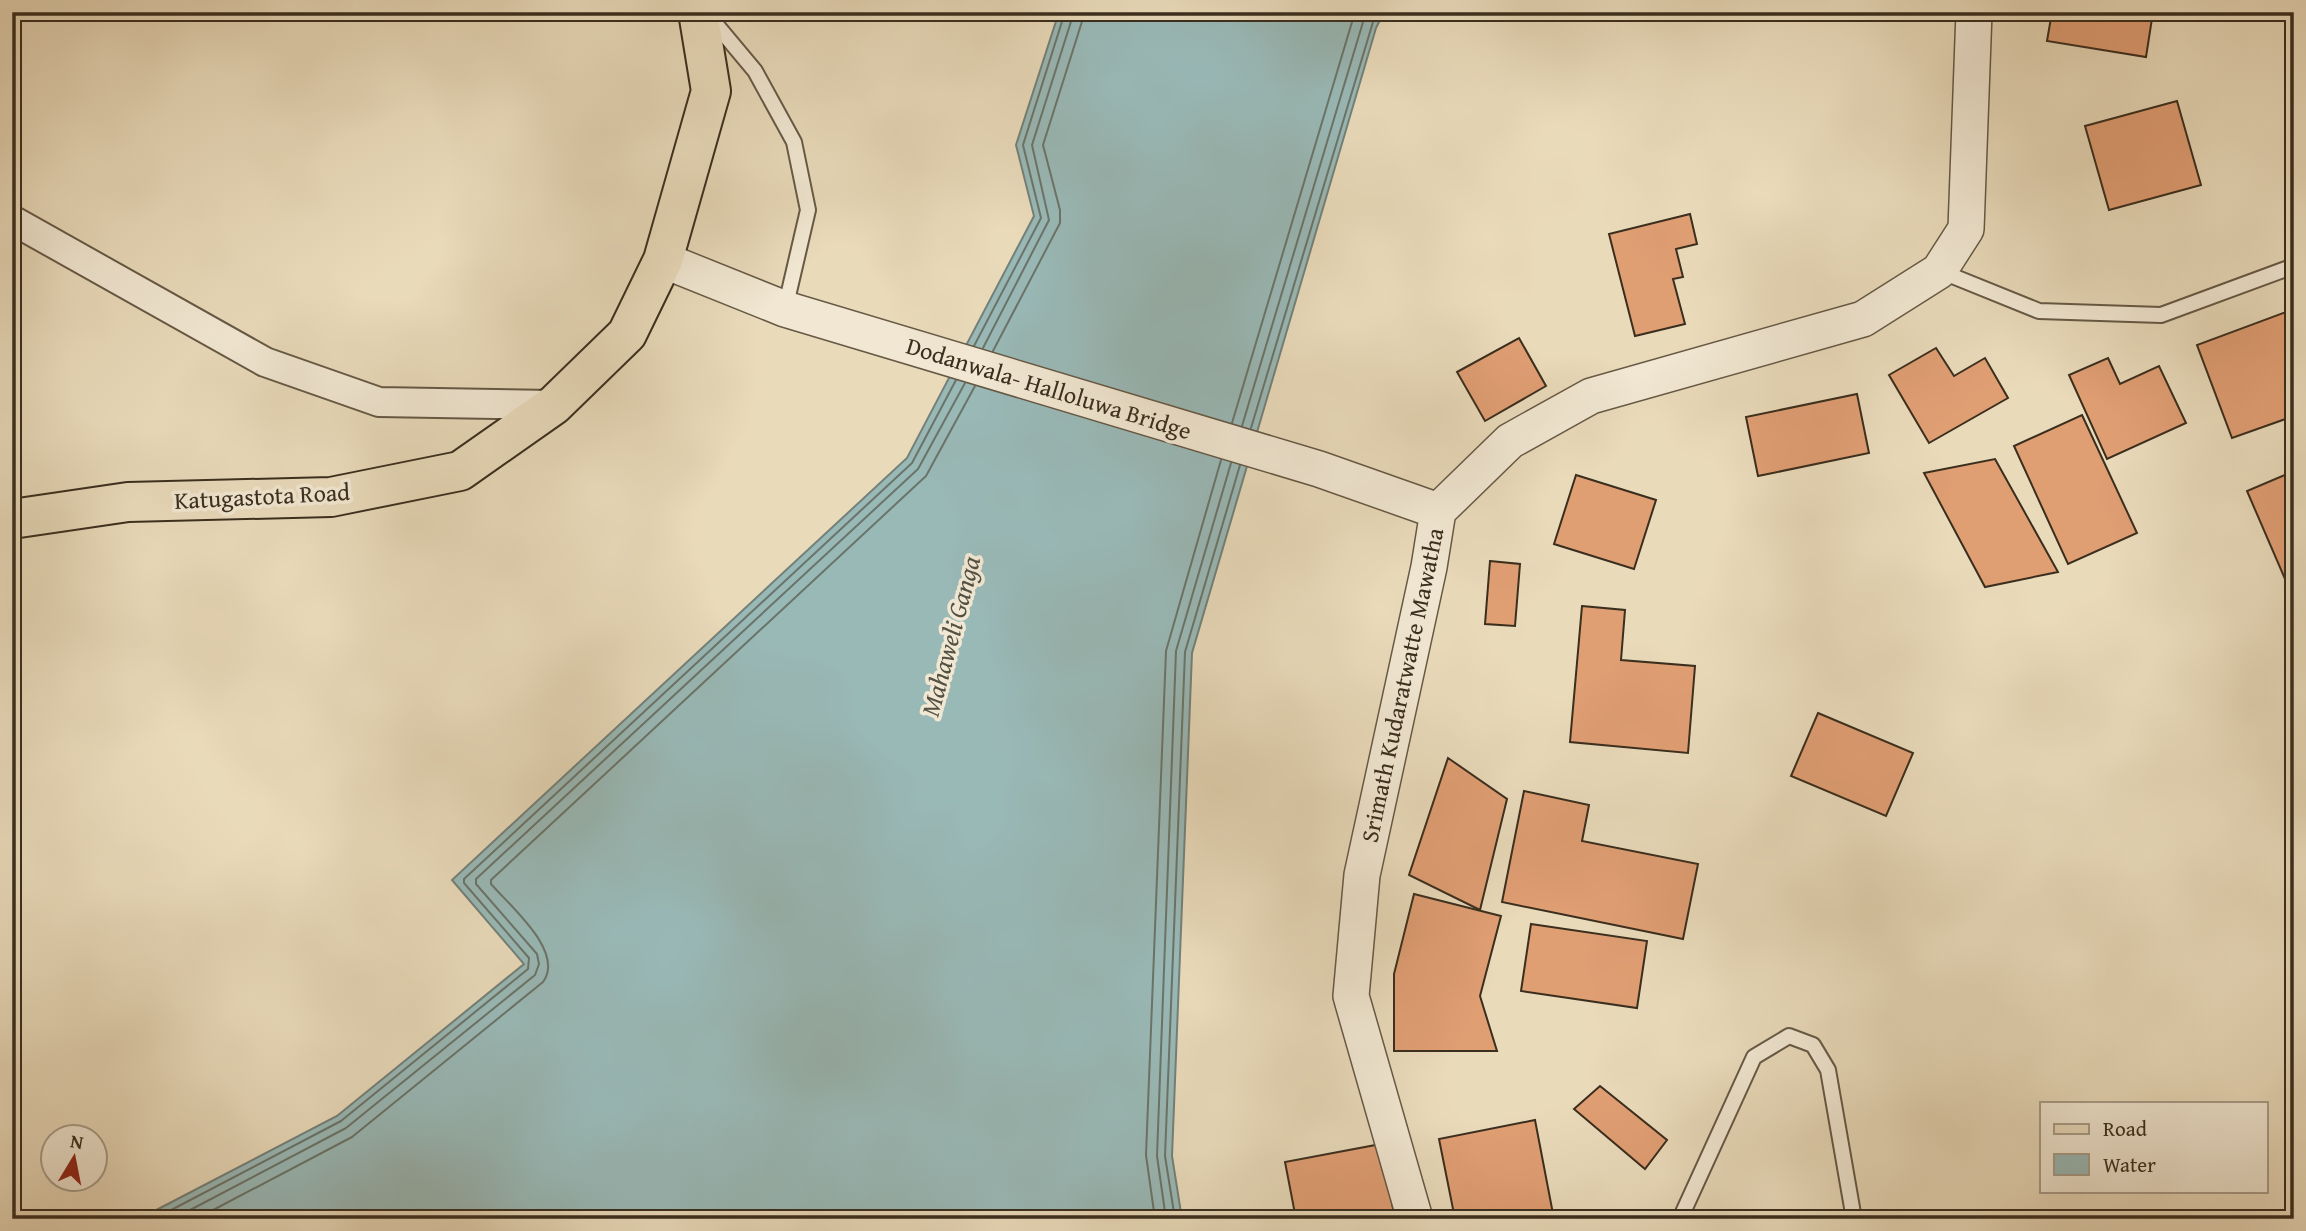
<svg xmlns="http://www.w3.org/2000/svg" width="2306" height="1231" font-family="'Gentium Book Plus',serif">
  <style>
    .water { fill: #99b9b7; stroke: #73817a; stroke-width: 2 }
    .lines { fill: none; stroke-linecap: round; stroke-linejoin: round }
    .shore { stroke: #6a746a; stroke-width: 2 }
    .building { fill: #e09e73; stroke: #3a2e1e; stroke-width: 2 }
    .service-casing { stroke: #665945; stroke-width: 18 }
    .minor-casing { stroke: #665945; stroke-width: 32 }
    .tertiary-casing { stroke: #665945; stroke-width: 38 }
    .primary-casing { stroke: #3a2e1e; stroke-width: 42 }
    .service { stroke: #f1e7d2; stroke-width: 14 }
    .minor { stroke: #f1e7d2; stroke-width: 28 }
    .tertiary { stroke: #f1e7d2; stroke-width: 35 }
    .primary { stroke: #e9daba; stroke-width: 38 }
    .labels { text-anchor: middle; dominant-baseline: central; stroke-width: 7; stroke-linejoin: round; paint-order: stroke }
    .street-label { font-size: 24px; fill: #3a2e1e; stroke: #f1e7d2 }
    .water-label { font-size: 26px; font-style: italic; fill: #525144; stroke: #f1e7d2 }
  </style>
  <rect width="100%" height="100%" fill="#e9daba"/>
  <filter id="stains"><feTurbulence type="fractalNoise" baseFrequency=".00286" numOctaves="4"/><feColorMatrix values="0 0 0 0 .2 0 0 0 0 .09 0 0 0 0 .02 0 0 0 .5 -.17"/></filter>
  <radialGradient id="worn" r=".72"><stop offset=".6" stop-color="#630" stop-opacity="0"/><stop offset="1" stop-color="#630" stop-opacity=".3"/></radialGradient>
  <polygon class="water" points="1059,12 1384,12 1376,28 1192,653 1172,1156 1182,1219 139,1219 337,1116 524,964 452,880 907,458 1034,216 1016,145"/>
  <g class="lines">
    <g class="shore">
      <polyline points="974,346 1041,218 1023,145 1065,12"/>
      <polyline points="983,348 1049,220 1032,145 1074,12"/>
      <polyline points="993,351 1060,223 1060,210 1043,145 1085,12"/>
      <polyline points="1232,423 1355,12"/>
      <polyline points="1242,426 1366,12"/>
      <polyline points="1251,428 1376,12"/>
      <polyline points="154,1219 341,1121 528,969 529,958 464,883 464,879 912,463 956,380"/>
      <polyline points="173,1219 346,1128 535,975 539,964 537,954 476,884 476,879 918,469 965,383"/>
      <path d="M196 1219 352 1137 543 982C565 952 511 907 491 884V880L926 476 975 386"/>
      <polyline points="1155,1219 1146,1155 1166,651 1221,460"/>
      <polyline points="1166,1219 1157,1156 1176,651 1231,463"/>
      <polyline points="1175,1219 1165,1156 1185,652 1240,465"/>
    </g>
  </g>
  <g class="building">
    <polygon points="2052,12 2153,12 2146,57 2047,41"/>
    <polygon points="2177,101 2201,185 2109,210 2085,126"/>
    <polygon points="1690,214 1697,244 1676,249 1683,277 1673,279 1685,324 1635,336 1609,234"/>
    <polygon points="2294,309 2294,416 2232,438 2197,345"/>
    <polygon points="1519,338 1546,386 1485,421 1457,372"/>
    <polygon points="1936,348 1954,376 1985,358 2008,398 1929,443 1889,375"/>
    <polygon points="2108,358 2120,384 2159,366 2186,423 2107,459 2069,375"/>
    <polygon points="1857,394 1869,453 1758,476 1746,417"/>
    <polygon points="2082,415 2137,533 2068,564 2014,446"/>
    <polygon points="1995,459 2058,572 1985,587 1924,473"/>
    <polygon points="2294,471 2294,575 2285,579 2247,491"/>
    <polygon points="1576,475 1656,500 1634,569 1554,544"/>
    <polygon points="1490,561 1520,564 1515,626 1485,624"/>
    <polygon points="1582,606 1625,610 1621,660 1695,666 1688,753 1570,742"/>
    <polygon points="1818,713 1913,753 1886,816 1791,776"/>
    <polygon points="1448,758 1507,799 1480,910 1409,875"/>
    <polygon points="1524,791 1589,805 1582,841 1698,864 1683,939 1502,902"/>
    <polygon points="1414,894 1501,916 1480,996 1497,1051 1394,1051 1394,974"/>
    <polygon points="1531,924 1647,941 1637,1008 1521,991"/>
    <polygon points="1600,1086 1667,1140 1645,1169 1574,1109"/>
    <polygon points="1535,1120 1554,1219 1455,1219 1439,1139"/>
    <polygon points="1381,1144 1395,1219 1296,1219 1285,1162"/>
  </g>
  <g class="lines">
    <g class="service-casing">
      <g id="service">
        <polyline points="709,16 755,71 794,142 808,210 785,309"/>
        <polyline points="1940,271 2039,311 2161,315 2294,266"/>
        <polyline points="1680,1219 1754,1057 1789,1036 1813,1045 1828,1070 1854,1219"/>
      </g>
    </g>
    <g class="minor-casing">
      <polyline id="minor" points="12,220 265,362 379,402 554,405"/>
    </g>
    <g class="tertiary-casing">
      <g id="tertiary">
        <polyline points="663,260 785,309 1319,469 1438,511"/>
        <polyline points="1415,1219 1351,996 1362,875 1429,567 1438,511 1510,441 1591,396 1863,319 1939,271 1966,229 1974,12"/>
      </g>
    </g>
    <g class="primary-casing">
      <polyline id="primary" points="12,519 128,502 331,497 460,471 554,405 627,334 663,260 711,91 698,12"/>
    </g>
    <use href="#service" class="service"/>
    <use href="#minor" class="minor"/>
    <use href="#tertiary" class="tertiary"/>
    <use href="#primary" class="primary"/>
  </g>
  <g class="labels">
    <g class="street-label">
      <text transform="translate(1049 388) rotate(17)">Dodanwala- Halloluwa Bridge</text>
      <text transform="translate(262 496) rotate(-3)">Katugastota Road</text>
      <text transform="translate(1402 685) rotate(-78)">Srimath Kudaratwatte Mawatha</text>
    </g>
    <g class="water-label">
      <text transform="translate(950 636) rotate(-75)">Mahaweli Ganga</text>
    </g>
  </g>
  <rect width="2306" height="1231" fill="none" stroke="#e9daba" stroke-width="42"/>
  <rect x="14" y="14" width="2278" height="1203" fill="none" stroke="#3a2e1e" stroke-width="3.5"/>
  <rect x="21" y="21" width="2264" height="1189" fill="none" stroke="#3a2e1e" stroke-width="2"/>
  <rect x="2040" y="1102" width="228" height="91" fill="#f1e7d2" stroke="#a89d8a" stroke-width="2"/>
  <rect x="2054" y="1124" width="35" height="10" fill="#e9daba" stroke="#a89d8a" stroke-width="2"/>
  <text x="2103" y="1136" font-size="21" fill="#3a2e1e">Road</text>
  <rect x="2054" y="1154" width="35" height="21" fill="#99b9b7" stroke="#a89d8a" stroke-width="2"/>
  <text x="2103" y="1172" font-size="21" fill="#3a2e1e">Water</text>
  <g transform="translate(74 1158) rotate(10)"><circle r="33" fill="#f1e7d2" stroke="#a89d8a" stroke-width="2"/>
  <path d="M0-5L12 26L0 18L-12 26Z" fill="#8f2418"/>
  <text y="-10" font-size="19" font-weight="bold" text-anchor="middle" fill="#3a2e1e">N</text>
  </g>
  <rect width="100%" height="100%" filter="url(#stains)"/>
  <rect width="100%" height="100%" fill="url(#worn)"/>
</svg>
